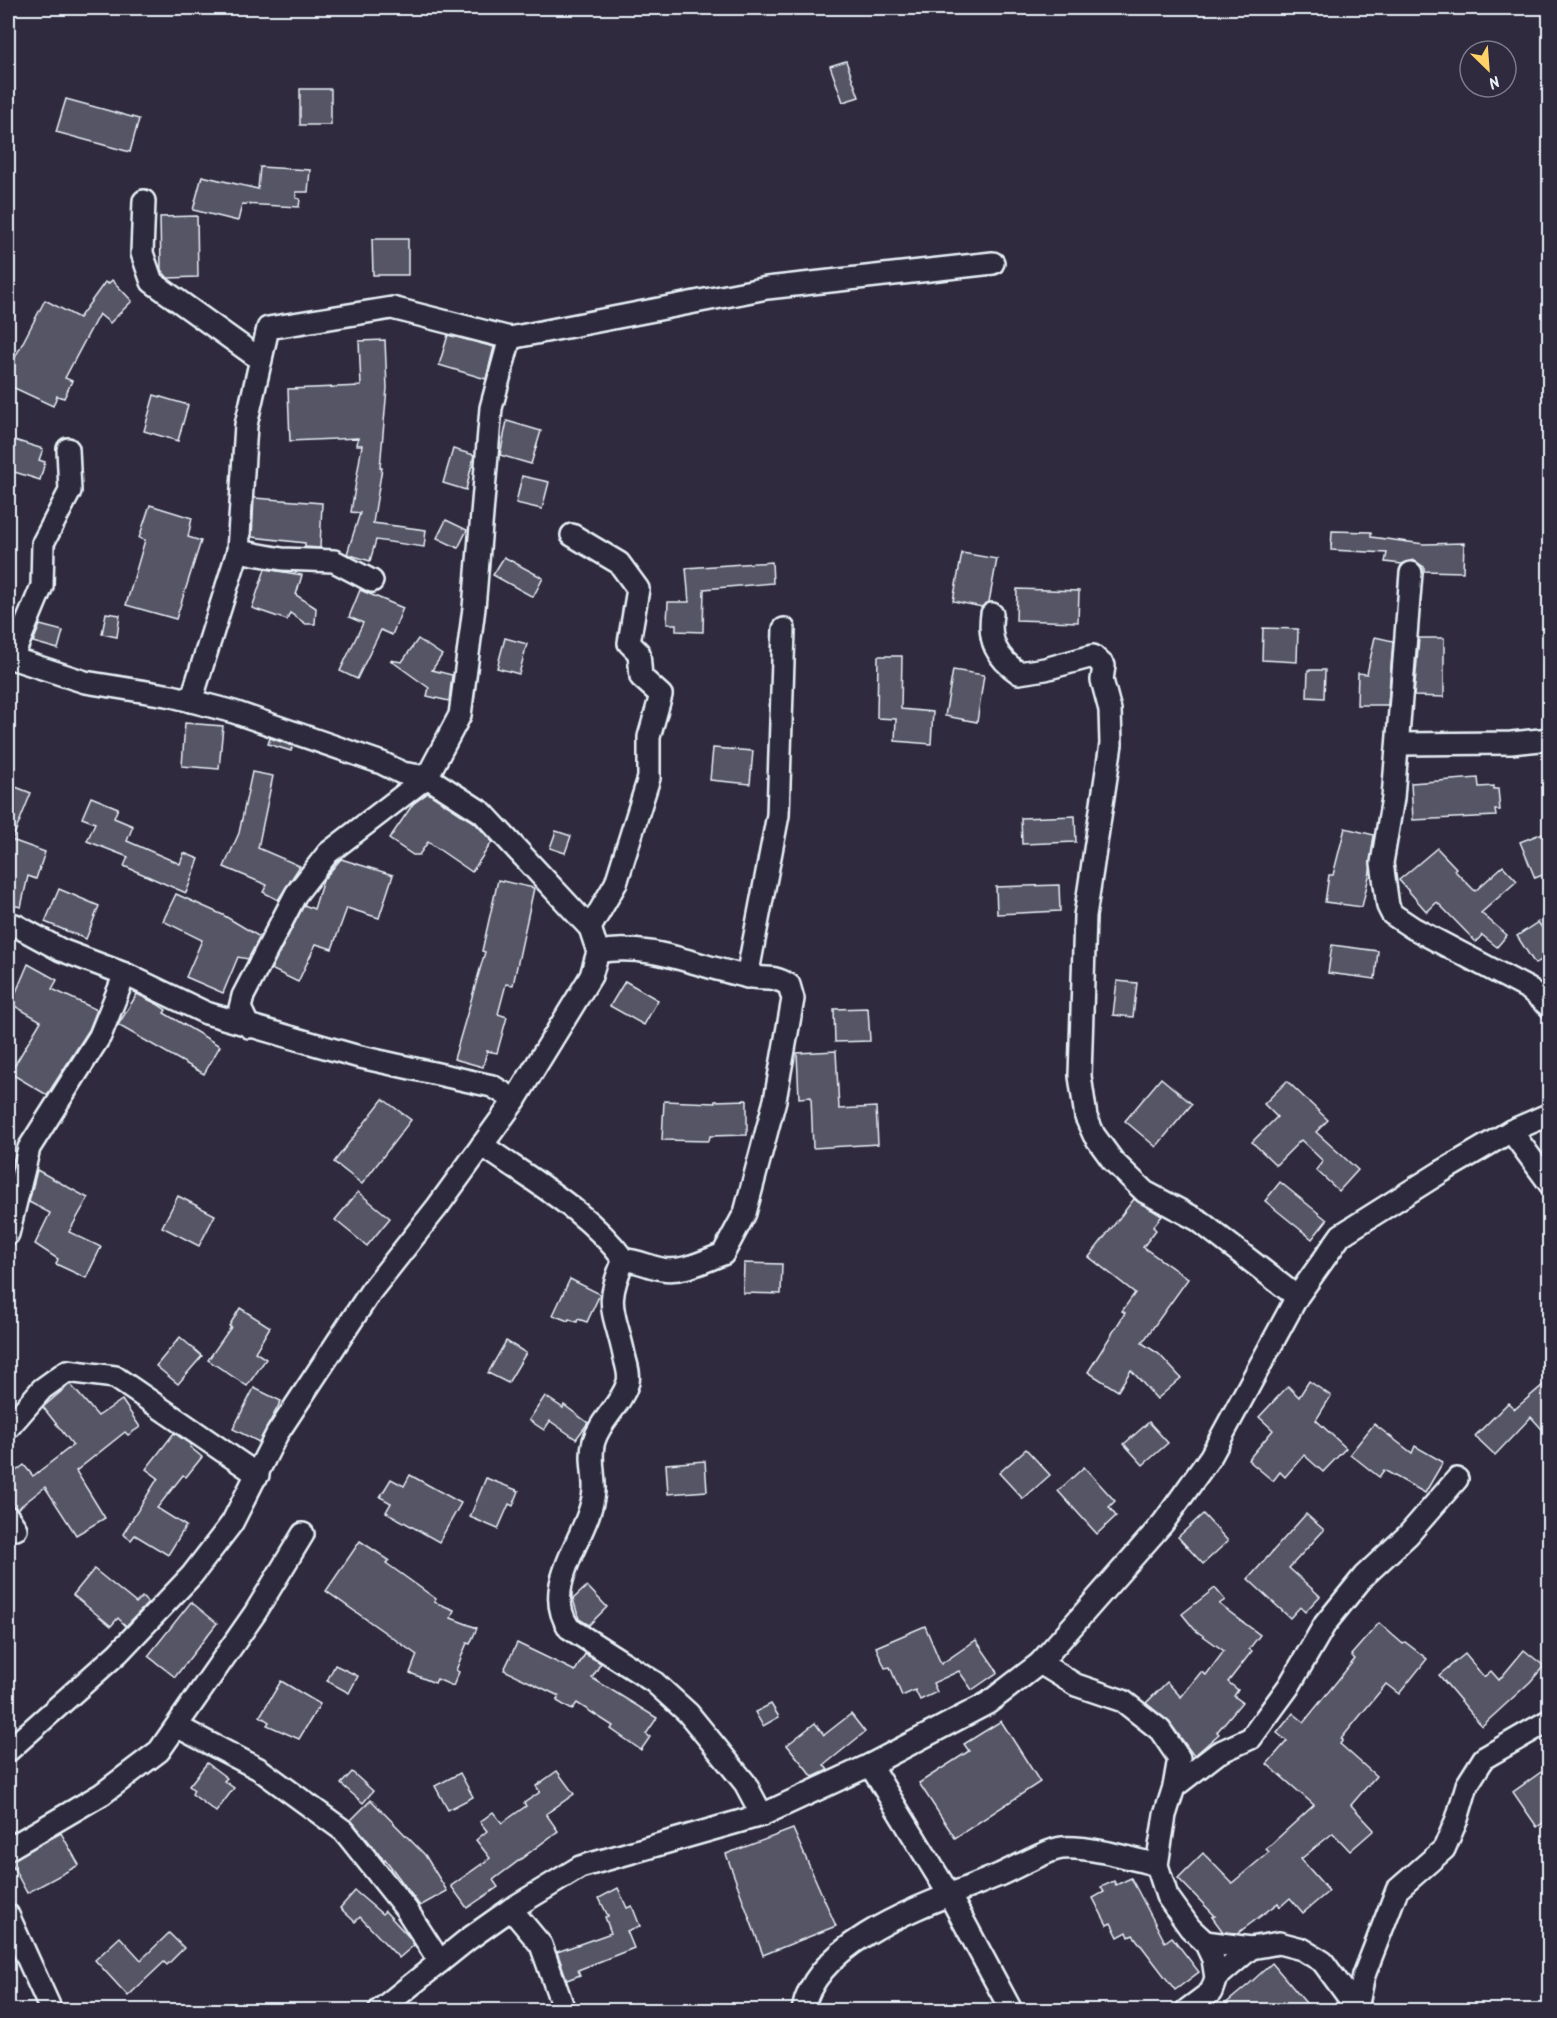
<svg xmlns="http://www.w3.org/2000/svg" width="1557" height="2018" font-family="Kalam,sans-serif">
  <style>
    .building { fill: #575565; stroke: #e8f1f8; stroke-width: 1.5 }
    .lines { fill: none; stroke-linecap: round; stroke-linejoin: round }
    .street-casing { stroke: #e8f1f8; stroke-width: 26 }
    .street { stroke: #2f2a3d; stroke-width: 21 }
  </style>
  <rect width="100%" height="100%" fill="#2f2a3d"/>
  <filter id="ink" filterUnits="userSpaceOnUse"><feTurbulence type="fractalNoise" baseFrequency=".0167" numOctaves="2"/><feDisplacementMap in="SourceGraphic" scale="12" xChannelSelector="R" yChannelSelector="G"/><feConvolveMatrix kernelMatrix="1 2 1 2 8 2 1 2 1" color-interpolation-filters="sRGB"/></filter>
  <g filter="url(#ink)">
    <g class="building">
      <polygon points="846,61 859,97 843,102 830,66"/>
      <rect x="300" y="89" width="31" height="36"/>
      <polygon points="66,99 139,119 130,152 56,132"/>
      <polygon points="260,167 310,170 308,192 296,192 296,198 300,199 299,207 242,204 238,221 193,210 202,176 258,189"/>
      <polygon points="197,216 198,277 168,278 161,270 160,217"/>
      <polygon points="372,239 408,239 408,275 373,275"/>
      <polygon points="112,280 132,301 110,323 99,314 65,378 72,381 64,398 57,396 53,406 8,385 8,371 45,300 79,318 105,282 108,284"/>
      <polygon points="448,335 494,347 486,379 439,365"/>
      <polygon points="385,340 387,388 380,468 382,468 373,523 426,530 424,547 376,540 370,561 347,554 360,513 351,512 362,445 357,445 358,438 290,441 288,389 361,386 359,341"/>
      <polygon points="154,395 188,405 178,441 144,431"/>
      <polygon points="507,421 541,431 531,464 500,455"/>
      <polygon points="8,438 43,449 39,460 45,462 40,480 8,470"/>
      <polygon points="453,449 474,455 466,490 443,483"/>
      <polygon points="522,476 549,482 542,509 516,503"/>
      <polygon points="254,498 322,503 320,548 305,547 305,543 252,537"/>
      <polygon points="150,505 192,518 188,537 201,541 176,619 126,605 145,540 139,538"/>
      <polygon points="446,520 467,530 458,548 437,538"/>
      <polygon points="1332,531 1371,532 1371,537 1424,544 1464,543 1463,572 1424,571 1424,567 1413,560 1402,564 1385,562 1387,553 1331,550"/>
      <polygon points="962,553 997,559 989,602 982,607 953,601"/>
      <polygon points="504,557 543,578 533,597 493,575"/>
      <polygon points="772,562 773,583 704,589 703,632 676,631 676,624 667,624 668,602 689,602 686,568"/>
      <polygon points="265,569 302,575 296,595 316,608 315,624 306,624 290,613 287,620 252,608"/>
      <polygon points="1017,589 1079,591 1078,622 1016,620"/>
      <polygon points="360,590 403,608 392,635 381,630 357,679 340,671 363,623 349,617"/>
      <polygon points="106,613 120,615 117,637 102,634"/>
      <polygon points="40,625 63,631 58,649 33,642"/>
      <polygon points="1263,628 1298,629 1297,662 1262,660"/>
      <polygon points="1375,637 1393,641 1388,705 1357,705 1358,673 1367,674"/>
      <polygon points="505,638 527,644 519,674 497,668"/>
      <polygon points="1419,638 1444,638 1444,697 1414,696"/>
      <polygon points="418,639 442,655 432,670 452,675 449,701 427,696 429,688 390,660 402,662"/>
      <polygon points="878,656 902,656 901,709 933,712 931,744 895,741 896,719 877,718"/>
      <polygon points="953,670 984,675 977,722 945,716"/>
      <polygon points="1308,670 1325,670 1324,698 1307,697"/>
      <polygon points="185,723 223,726 219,769 182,766"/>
      <polygon points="270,738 293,746 291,751 268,744"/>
      <polygon points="713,748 753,751 750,784 710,780"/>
      <polygon points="252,772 273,776 258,848 300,866 278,900 263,892 267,885 224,867 239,833"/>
      <polygon points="1478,778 1479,787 1494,786 1494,789 1498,789 1500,810 1495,810 1496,816 1413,820 1411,783"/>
      <polygon points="8,784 31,793 12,840 45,852 36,879 28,876 21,907 8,904"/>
      <polygon points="428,793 476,824 492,842 472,872 428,842 419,855 413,855 389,839 413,804"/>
      <polygon points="91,797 118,808 114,818 133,826 127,841 180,864 184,853 199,859 186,893 124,866 128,857 87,841 95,823 82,818"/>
      <polygon points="1075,816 1076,842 1022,844 1021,818"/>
      <polygon points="1345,828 1374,835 1370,872 1362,907 1325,902 1329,875 1333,875"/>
      <polygon points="1550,830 1550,872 1535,878 1520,842"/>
      <polygon points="556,831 571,836 565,853 550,848"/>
      <polygon points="1437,848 1456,868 1454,870 1475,891 1503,866 1517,881 1481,913 1507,935 1497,947 1482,935 1476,942 1437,902 1427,912 1399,880"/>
      <polygon points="341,859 393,875 379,918 347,908 332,949 316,944 298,982 271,969 304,905 314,909 323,880"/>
      <polygon points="498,880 534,888 513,985 506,984 498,1014 507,1017 497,1053 487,1051 483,1067 454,1059 485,952 482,951"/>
      <polygon points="1059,885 1060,911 997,914 996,887"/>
      <polygon points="59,889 99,906 86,939 45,922"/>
      <polygon points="176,894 223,915 260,937 248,959 238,957 223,993 186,977 202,940 163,921"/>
      <polygon points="1538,922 1550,939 1550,954 1535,964 1517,936"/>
      <polygon points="1332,945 1378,951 1375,979 1328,973"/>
      <polygon points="28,964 57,980 52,989 97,1010 89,1030 47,1095 10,1073 41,1021 11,1004"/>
      <polygon points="625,981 658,1000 644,1025 610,1006"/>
      <polygon points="1117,981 1137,983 1133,1017 1113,1015"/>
      <polygon points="137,994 157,1004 166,1010 164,1013 220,1046 204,1074 118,1025"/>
      <polygon points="868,1008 870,1041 835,1042 834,1009"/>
      <polygon points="836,1051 839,1109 876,1107 878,1144 813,1148 811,1097 799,1098 797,1053"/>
      <polygon points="1161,1078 1192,1104 1156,1147 1125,1121"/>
      <polygon points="1287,1081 1328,1120 1316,1132 1358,1170 1339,1191 1316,1170 1323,1161 1301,1140 1276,1165 1252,1142 1277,1117 1264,1104"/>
      <polygon points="383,1099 411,1120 362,1184 334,1162"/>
      <polygon points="747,1100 747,1135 710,1136 709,1141 662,1140 664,1101 715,1103 715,1101"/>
      <polygon points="37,1170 88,1198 69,1232 101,1247 86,1278 56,1264 58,1259 35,1244 50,1213 29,1202"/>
      <polygon points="1280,1182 1327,1220 1312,1239 1265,1201"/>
      <polygon points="358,1192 390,1218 367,1246 335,1220"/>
      <polygon points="178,1196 215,1215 199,1246 162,1227"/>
      <polygon points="1134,1199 1162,1216 1153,1227 1156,1230 1143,1247 1188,1279 1142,1343 1159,1354 1181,1378 1157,1399 1131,1370 1118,1391 1088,1372 1125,1313 1122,1311 1135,1293 1089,1257"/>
      <polygon points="744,1263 782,1264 781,1294 743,1293"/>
      <polygon points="570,1279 600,1294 587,1322 578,1319 577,1322 569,1319 568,1321 553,1315"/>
      <polygon points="240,1308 270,1327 255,1352 266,1359 247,1386 208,1360 231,1327 229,1326"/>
      <polygon points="180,1337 202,1356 178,1384 156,1366"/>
      <polygon points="506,1341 526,1353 508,1383 488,1373"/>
      <polygon points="1550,1379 1550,1438 1531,1417 1495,1455 1475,1436 1508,1403 1515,1409"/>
      <polygon points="1309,1381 1331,1396 1316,1420 1346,1448 1323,1472 1304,1455 1285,1477 1280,1472 1273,1481 1248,1460 1273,1430 1259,1417 1288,1386 1299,1397"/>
      <polygon points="70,1384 98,1416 122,1400 140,1427 128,1435 125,1432 76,1471 105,1518 76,1535 45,1487 17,1509 8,1501 8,1477 24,1465 33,1476 73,1445 43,1407"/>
      <polygon points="254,1388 281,1401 259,1442 233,1429"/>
      <polygon points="545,1396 563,1408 564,1405 588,1423 576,1439 550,1421 544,1430 529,1420"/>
      <polygon points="1149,1422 1168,1443 1143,1465 1124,1444"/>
      <polygon points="1374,1424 1412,1453 1415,1446 1443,1462 1425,1493 1384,1470 1379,1477 1350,1454"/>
      <polygon points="174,1433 191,1445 190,1447 202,1457 186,1477 183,1475 157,1508 186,1526 168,1555 135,1535 131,1540 123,1534 158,1478 146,1469"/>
      <polygon points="1026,1449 1050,1475 1023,1499 999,1473"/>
      <polygon points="705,1461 707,1491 668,1494 666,1464"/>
      <polygon points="1084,1467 1115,1501 1109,1507 1116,1516 1097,1534 1058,1491"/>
      <polygon points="410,1475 461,1503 439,1542 386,1512 391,1503 380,1497 391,1479 404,1486"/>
      <polygon points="486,1478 519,1491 513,1506 509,1504 498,1529 470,1517"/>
      <polygon points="1203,1514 1228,1541 1203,1564 1178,1537"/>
      <polygon points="1306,1514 1324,1530 1289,1568 1320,1596 1305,1612 1300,1607 1290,1618 1248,1579"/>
      <polygon points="360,1541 389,1560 386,1563 436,1599 434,1602 454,1610 451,1618 477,1628 470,1644 467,1643 456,1670 459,1672 453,1686 437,1679 435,1683 410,1673 417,1655 326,1591"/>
      <polygon points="94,1569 136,1603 142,1597 148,1603 126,1626 118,1618 111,1626 73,1595"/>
      <polygon points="587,1586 607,1607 589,1625 579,1619 573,1599"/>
      <polygon points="1215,1588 1225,1600 1219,1604 1260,1635 1249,1649 1252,1651 1228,1682 1238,1690 1234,1696 1242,1702 1217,1732 1219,1734 1194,1756 1170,1723 1146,1703 1167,1682 1181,1697 1201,1672 1206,1675 1224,1651 1195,1630 1182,1614"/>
      <polygon points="191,1602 217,1623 175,1677 148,1656"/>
      <polygon points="1379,1623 1403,1644 1405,1642 1427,1659 1399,1694 1386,1684 1341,1739 1343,1740 1340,1744 1376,1776 1351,1805 1374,1830 1350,1851 1333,1833 1301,1859 1329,1891 1303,1913 1290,1898 1280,1907 1278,1903 1238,1933 1223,1932 1212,1917 1215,1916 1178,1878 1203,1853 1232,1883 1269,1852 1266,1849 1314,1805 1267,1764 1287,1741 1277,1733 1293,1713 1304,1722 1355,1659 1351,1655"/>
      <polygon points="925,1626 941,1664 976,1640 998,1672 972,1690 959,1671 933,1683 937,1692 920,1700 915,1690 902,1696 890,1667 885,1668 876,1647"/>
      <polygon points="517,1643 575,1671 585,1654 601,1663 592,1678 657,1718 646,1734 650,1737 641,1750 611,1729 613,1726 577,1703 572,1710 557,1701 559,1696 504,1670"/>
      <polygon points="1524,1650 1544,1666 1530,1682 1482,1726 1439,1675 1465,1654 1484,1677 1491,1671 1499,1680"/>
      <polygon points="335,1665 358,1676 349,1693 327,1681"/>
      <polygon points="281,1681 320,1704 299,1739 267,1725 269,1722 260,1716"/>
      <polygon points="771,1704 779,1717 763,1726 755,1712"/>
      <polygon points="851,1714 865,1732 824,1765 828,1770 813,1777 787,1745 815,1723 824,1735"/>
      <polygon points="1001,1721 1040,1782 955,1838 919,1783 969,1751 964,1744"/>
      <polygon points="207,1763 227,1778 224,1781 234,1788 216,1812 192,1794 194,1790 189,1786"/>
      <polygon points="557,1771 574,1794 546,1814 558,1831 493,1880 498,1887 467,1908 451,1886 490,1858 476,1840 487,1831 480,1822 493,1812 502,1823 526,1806 524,1803 540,1792 536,1786"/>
      <polygon points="352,1772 373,1791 363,1803 341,1784"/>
      <polygon points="1541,1772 1550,1784 1550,1818 1537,1827 1513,1792"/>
      <polygon points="460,1773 473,1797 448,1810 435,1786"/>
      <polygon points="371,1800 425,1855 447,1891 420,1906 385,1859 384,1860 351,1820"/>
      <polygon points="793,1829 836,1926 763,1955 726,1854"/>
      <polygon points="61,1833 79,1865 27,1893 10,1861"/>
      <polygon points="1131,1878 1165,1942 1172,1937 1199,1972 1175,1990 1133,1935 1129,1937 1127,1932 1118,1937 1111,1923 1107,1925 1093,1898 1104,1892 1101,1887 1114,1881 1116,1885"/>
      <polygon points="618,1888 627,1908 632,1906 640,1926 627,1931 634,1948 578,1970 580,1975 567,1980 557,1952 611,1933 605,1917 608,1916 599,1898"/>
      <polygon points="355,1891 382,1914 385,1911 409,1937 414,1945 399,1958 360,1917 355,1922 340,1908"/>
      <polygon points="169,1933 184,1948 167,1965 164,1962 128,1996 95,1960 120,1937 141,1960"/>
      <polygon points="1272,1963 1312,2010 1218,2010 1249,1984"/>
    </g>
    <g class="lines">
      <g class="street-casing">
        <g id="street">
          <polyline points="144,201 142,253 152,282 261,360"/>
          <polyline points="572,535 619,563 638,589 629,643 639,653 641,677 661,695 649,737 649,778 616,883 590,928"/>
          <polyline points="238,551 282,559 334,561 372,581"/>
          <polyline points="1411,573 1393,798 1382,863 1388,906 1392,914 1413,928 1529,989 1550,1007"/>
          <path d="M992 614C988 641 997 658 1019 673L1045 669 1093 656 1104 666 1102 680 1110 710 1111 744 1085 916 1080 1076 1086 1117 1094 1135 1113 1161 1145 1192 1198 1220 1297 1297"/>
          <polyline points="8,657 85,682 172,696 234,712 382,763 402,773 427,777 483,813 590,928 598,952 591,976 515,1100 438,1206 371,1291 277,1434 232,1523 192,1575 118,1653 8,1751"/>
          <polyline points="12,658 42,586 43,543 70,491 68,449"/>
          <polyline points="191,701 238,551 246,425 268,328 392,308 510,338 767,288 993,263"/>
          <polyline points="1398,744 1511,743 1550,739"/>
          <polyline points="8,923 15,925 61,950 125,974 206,1013 356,1056 492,1086 515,1100"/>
          <path d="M598 952C647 942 697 966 745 976 764 980 771 974 789 985L793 999 775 1100 745 1213 723 1254C704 1261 682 1273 662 1269 649 1267 638 1260 624 1260"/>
          <polyline points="747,977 778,815 784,629"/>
          <polyline points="249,1027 240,1008 243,996 296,894 328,853 427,777 460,715 474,608 491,408 510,338"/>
          <polyline points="1511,1131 1550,1184"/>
          <path d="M482 1145C531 1180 588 1211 624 1260"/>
          <polyline points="8,1234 29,1148 100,1036 125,974"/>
          <path d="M624 1260C603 1306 615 1311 624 1355 626 1363 630 1374 628 1382 622 1404 600 1420 594 1441 589 1457 595 1475 594 1491 590 1536 539 1584 569 1628L654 1682 688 1713 745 1783 762 1815"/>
          <polyline points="8,1428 42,1389 67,1371 115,1377 258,1475"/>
          <polyline points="8,1517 16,1529"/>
          <polyline points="1040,1663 1076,1685 1123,1701 1160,1730 1179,1758 1174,1787"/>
          <polyline points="178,1727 259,1769 344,1831 406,1909 440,1962"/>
          <polyline points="870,1765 950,1896 1011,2010"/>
          <polyline points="8,1849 102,1794 159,1751 255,1613 303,1534"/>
          <polyline points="511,1909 541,1945 564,2010"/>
          <polyline points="8,1915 51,2010"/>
          <polyline points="1205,1942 1251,1948 1279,1943 1302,1949 1323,1962 1358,2010"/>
          <polyline points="1216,1978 1251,1948"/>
          <polyline points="1357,2008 1364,1975 1397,1890 1444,1849 1457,1819 1467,1785 1484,1758 1550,1720"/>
          <polyline points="380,2010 467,1940 511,1909 580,1867 762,1815 870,1765 988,1703 1040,1663 1163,1523 1211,1456 1297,1297 1341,1235 1441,1172 1511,1131 1550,1114"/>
          <path d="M803 2010C817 1936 938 1901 999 1875 1013 1869 1049 1849 1062 1848 1089 1846 1130 1858 1157 1865"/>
          <polyline points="1187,2010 1211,1992 1216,1978 1213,1959 1205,1942 1190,1928 1167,1896 1157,1865 1165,1815 1174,1787 1218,1753 1251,1738 1289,1686 1325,1624 1364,1576 1408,1535 1457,1479"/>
        </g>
      </g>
      <use href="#street" class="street"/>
    </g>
  </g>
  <rect width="1557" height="2018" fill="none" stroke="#2f2a3d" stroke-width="30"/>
  <rect x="15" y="15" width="1527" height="1988" fill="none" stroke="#e8f1f8" stroke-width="2" filter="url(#ink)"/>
  <g transform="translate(1488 69) rotate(155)"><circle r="28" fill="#2f2a3d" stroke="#797a88" stroke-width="1.5"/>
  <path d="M0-4.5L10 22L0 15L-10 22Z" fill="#ffd166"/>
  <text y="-9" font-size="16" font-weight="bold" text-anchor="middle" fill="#e8f1f8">N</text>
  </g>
</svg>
